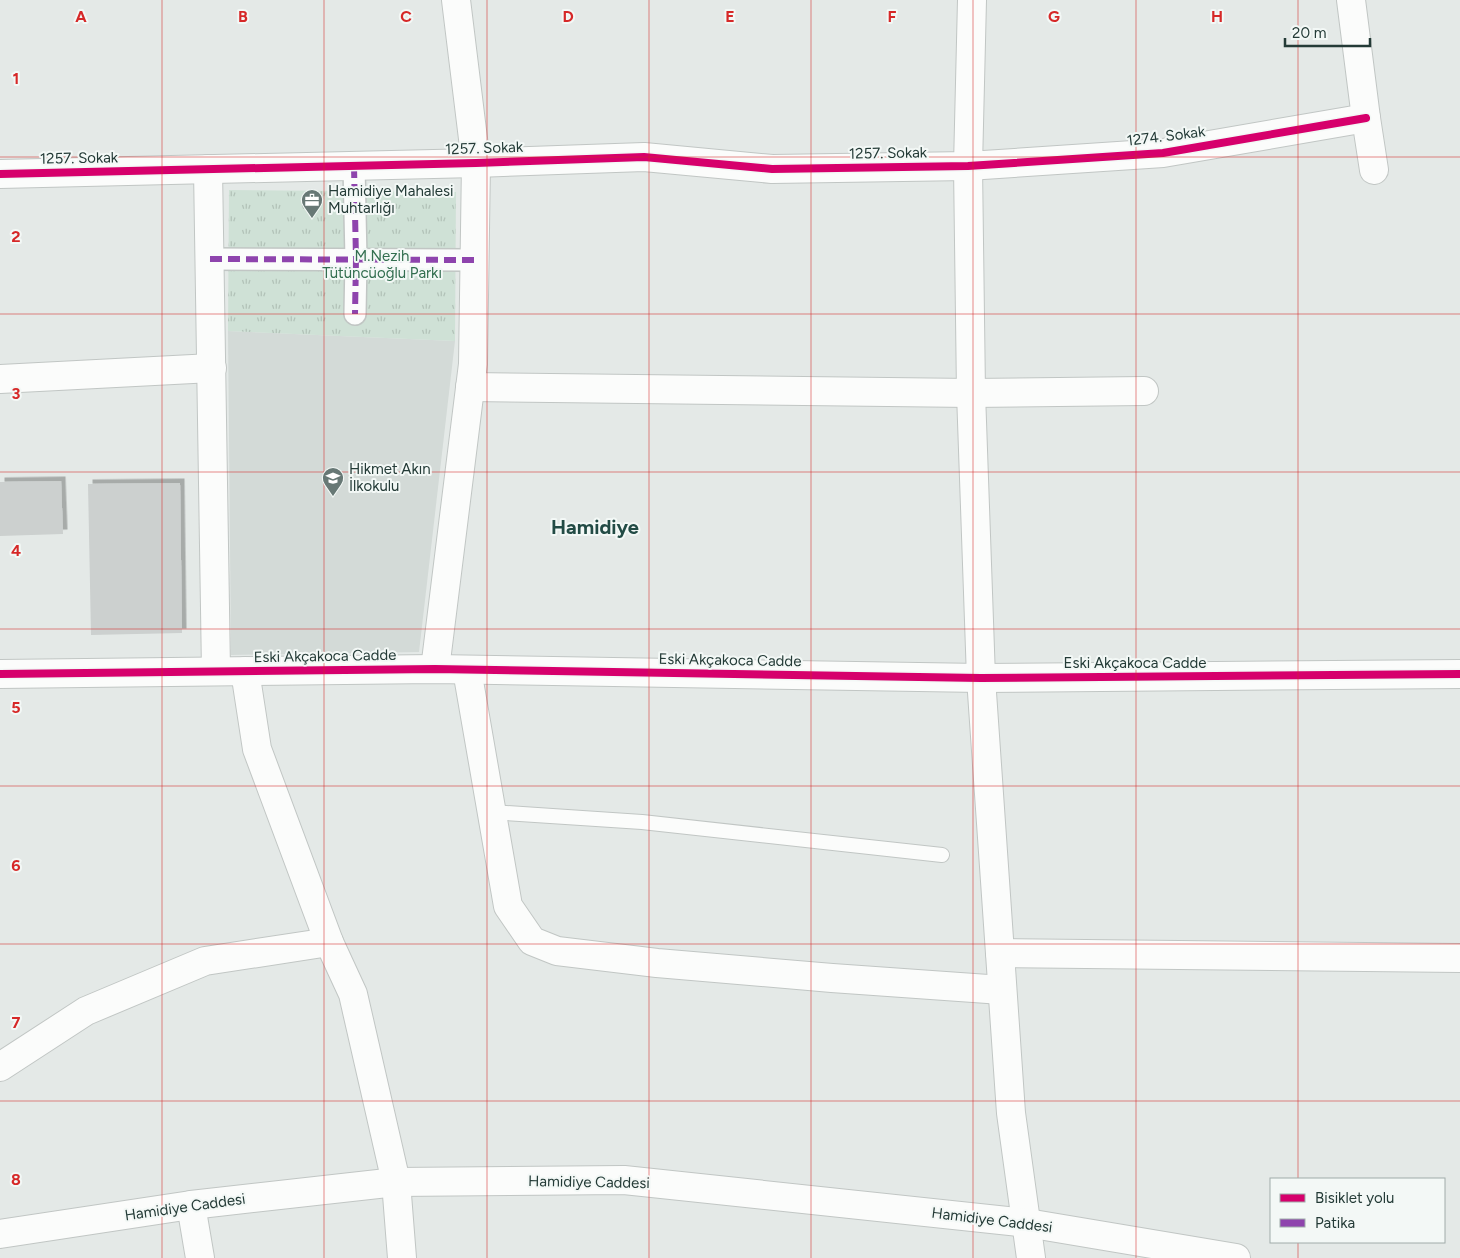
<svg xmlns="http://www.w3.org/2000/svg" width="1460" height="1258" font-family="Figtree,sans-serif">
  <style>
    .built { fill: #d3dad7 }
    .grass { fill: url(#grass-tufts) }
    .building { fill: #ccd0cf; filter: url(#shadow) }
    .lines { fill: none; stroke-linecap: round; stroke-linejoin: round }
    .service-casing { stroke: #c1c6c4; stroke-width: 16 }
    .pedestrian-casing { stroke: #c1c6c4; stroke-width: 24 }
    .minor-casing { stroke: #c1c6c4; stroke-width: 30 }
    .tertiary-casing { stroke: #c1c6c4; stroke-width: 30 }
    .service { stroke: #fbfcfb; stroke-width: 14 }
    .pedestrian { stroke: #fbfcfb; stroke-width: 21 }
    .minor { stroke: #fbfcfb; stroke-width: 28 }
    .tertiary { stroke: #fbfcfb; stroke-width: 28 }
    .quiet { stroke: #8e44ad; stroke-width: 6; stroke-dasharray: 12 6; stroke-linecap: butt }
    .cycleway-casing { stroke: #f3f8f6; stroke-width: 11 }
    .cycleway { stroke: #d6006c; stroke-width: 8 }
    .grid { fill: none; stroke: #d62828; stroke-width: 1; stroke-opacity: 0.55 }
    .labels { text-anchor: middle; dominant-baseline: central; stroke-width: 4; stroke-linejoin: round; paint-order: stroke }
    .street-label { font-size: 15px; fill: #243b37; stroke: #f3f8f6 }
    .poi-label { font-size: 15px; fill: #243b37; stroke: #f3f8f6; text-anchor: start }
    .park-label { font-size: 15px; fill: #326e4f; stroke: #f3f8f6 }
    .district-label { font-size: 20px; font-weight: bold; fill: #224b45; stroke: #f3f8f6 }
    .grid-label { font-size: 16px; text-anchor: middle; font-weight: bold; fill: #d62828; stroke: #f3f8f6; stroke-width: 4; stroke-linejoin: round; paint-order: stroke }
  </style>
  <defs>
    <pattern id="grass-tufts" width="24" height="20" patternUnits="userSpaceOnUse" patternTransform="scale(1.25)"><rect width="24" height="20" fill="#cfe1d6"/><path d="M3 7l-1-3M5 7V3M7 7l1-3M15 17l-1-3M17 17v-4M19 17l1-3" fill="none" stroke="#b2c2b8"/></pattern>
    <filter id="shadow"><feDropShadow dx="4.5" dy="-4.5" stdDeviation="0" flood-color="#0004"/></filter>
  </defs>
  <rect width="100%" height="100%" fill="#e4e9e7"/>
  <polygon class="built" points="228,331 455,341 419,652 231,655"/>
  <polygon class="grass" points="229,190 456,192 455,341 228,331"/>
  <g class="building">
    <polygon points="61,481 63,534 0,536 0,482"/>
    <polygon points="180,483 182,633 91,635 88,484"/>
  </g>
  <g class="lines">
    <g class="service-casing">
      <polyline id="service" points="491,812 642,822 942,855"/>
    </g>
    <g class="pedestrian-casing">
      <g id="pedestrian">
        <polyline points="354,166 356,259 355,314"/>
        <polyline points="210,259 474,260"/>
      </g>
    </g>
    <g class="minor-casing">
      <g id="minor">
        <polyline points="972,0 968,166 971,393 981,678 1011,1113 1031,1258"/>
        <polyline points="1351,0 1366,118 1374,170"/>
        <polyline points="208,169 216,671"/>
        <polyline points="0,174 476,163 644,157 772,169 968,166 1163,153 1366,118"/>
        <polyline points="0,379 212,368"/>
        <polyline points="470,387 971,393 1144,391"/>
        <polyline points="435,669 473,364 476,163 456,0"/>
        <polyline points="467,670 508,906 532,941 557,951 657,963 832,978 1002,990"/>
        <polyline points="245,671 257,749 329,942 353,994 396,1182 402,1258"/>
        <polyline points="1000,953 1460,958"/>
        <polyline points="0,1067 86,1011 205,961 329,942"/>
        <polyline points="191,1205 200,1258"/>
      </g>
    </g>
    <g class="tertiary-casing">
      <g id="tertiary">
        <polyline points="0,674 435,669 981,678 1460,674"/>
        <polyline points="0,1234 191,1205 396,1182 624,1180 1027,1223 1236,1258"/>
      </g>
    </g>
    <use href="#service" class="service"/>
    <use href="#pedestrian" class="pedestrian"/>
    <use href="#minor" class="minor"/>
    <use href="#tertiary" class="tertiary"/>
    <g class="quiet">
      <polyline points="354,166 356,259 355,314"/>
      <polyline points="210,259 474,260"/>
    </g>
    <g class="cycleway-casing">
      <g id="cycleway">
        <polyline points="0,174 476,163 644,157 772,169 968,166 1163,153 1366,118"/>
        <polyline points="0,674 435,669 981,678 1460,674"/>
      </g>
    </g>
    <use href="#cycleway" class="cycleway"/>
  </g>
  <path class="grid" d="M162 0V1258M324 0V1258M487 0V1258M649 0V1258M811 0V1258M973 0V1258M1136 0V1258M1298 0V1179M0 157H1460M0 314H1460M0 472H1460M0 629H1460M0 786H1460M0 944H1460M0 1101H1460M1298 1242V1258"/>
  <defs>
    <g id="office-pin" transform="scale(1.125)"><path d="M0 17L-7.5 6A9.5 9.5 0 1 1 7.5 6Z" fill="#677875" stroke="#f3f8f6"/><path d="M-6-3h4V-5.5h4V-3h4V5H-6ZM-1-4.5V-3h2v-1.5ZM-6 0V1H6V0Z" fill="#fff"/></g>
    <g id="school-pin" transform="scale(1.125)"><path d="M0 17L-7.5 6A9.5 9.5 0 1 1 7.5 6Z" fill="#677875" stroke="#f3f8f6"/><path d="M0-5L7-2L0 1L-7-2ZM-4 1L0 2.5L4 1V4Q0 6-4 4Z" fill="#fff"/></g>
  </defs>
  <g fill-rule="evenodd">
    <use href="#office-pin" x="312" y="200"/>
    <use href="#school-pin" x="333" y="478"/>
  </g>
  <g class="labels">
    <g class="street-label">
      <text transform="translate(1166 136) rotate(-7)">1274. Sokak</text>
      <text transform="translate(484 148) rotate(-2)">1257. Sokak</text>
      <text transform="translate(888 153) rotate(-1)">1257. Sokak</text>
      <text transform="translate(79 158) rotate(-1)">1257. Sokak</text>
      <text transform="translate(325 656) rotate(-1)">Eski Akçakoca Cadde</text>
      <text transform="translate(730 660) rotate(1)">Eski Akçakoca Cadde</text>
      <text x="1135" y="663">Eski Akçakoca Cadde</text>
      <text transform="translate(589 1182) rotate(1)">Hamidiye Caddesi</text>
      <text transform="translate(185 1207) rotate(-8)">Hamidiye Caddesi</text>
      <text transform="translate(992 1220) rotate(7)">Hamidiye Caddesi</text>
    </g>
    <g class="poi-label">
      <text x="328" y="191">Hamidiye Mahalesi<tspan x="328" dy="17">Muhtarlığı</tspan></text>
      <text x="349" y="469">Hikmet Akın<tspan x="349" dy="17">İlkokulu</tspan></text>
    </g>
    <g class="park-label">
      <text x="382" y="256">M.Nezih<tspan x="382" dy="17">Tütüncüoğlu Parkı</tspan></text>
    </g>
    <g class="district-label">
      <text x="595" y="527">Hamidiye</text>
    </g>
  </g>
  <g class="grid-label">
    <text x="81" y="22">A</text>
    <text x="243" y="22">B</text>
    <text x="406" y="22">C</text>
    <text x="568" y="22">D</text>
    <text x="730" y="22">E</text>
    <text x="892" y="22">F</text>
    <text x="1054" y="22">G</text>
    <text x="1217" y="22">H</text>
    <text x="16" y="84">1</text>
    <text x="16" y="242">2</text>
    <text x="16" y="399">3</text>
    <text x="16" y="556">4</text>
    <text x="16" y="713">5</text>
    <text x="16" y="871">6</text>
    <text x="16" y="1028">7</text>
    <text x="16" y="1185">8</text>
  </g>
  <rect x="1270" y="1178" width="175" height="65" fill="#f3f8f6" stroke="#a0acaa"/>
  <rect x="1280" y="1194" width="25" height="8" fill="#d6006c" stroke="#a0acaa"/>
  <text x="1315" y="1203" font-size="15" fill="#243b37">Bisiklet yolu</text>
  <rect x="1280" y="1219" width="25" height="8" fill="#8e44ad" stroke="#a0acaa"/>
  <text x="1315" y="1228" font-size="15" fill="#243b37">Patika</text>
  <path d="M1285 38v8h85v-8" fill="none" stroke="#243b37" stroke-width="2.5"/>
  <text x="1292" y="38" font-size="15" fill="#243b37" stroke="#f3f8f6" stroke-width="4" paint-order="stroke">20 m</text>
</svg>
